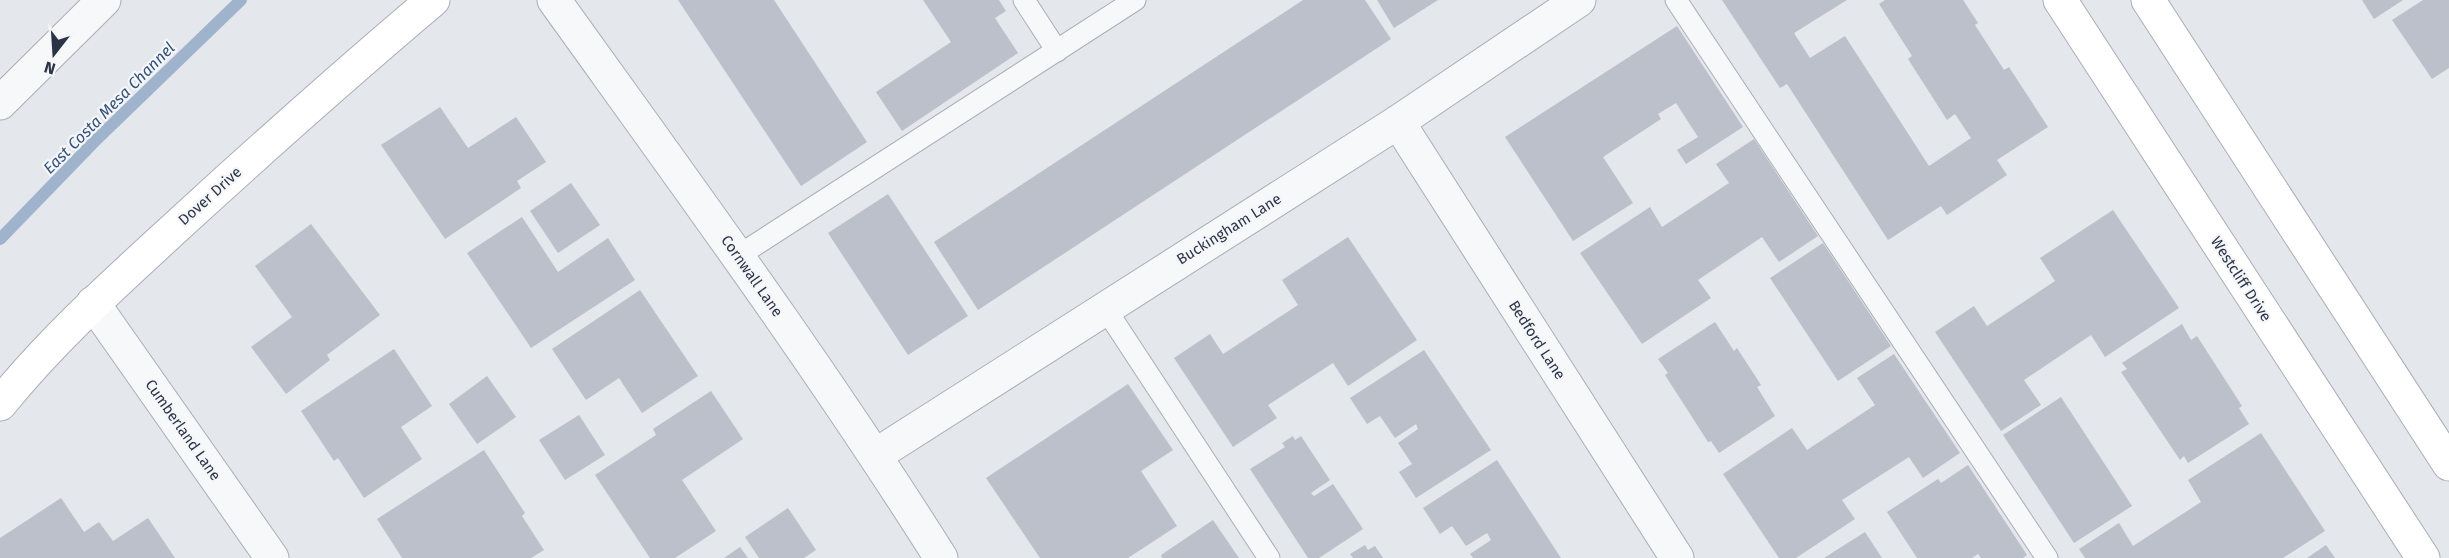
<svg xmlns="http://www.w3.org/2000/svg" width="2449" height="558" font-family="'Fira Sans',sans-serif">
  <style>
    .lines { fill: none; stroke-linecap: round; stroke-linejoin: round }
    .stream { stroke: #9fb4cc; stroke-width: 12 }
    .building { fill: #bbc0ca }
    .lane-casing { stroke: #a9aeb7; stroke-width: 23 }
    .street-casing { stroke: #a9aeb7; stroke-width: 35 }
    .secondary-casing { stroke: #a9aeb7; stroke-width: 35 }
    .lane { stroke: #f7f8fa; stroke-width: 21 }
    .street { stroke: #f7f8fa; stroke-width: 33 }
    .secondary { stroke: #fff; stroke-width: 33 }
    .labels { text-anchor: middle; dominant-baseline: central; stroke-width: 4.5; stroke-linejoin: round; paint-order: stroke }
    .street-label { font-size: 15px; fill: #2b3445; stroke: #f4f6f9 }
    .water-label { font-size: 16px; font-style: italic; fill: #34527a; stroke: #f4f6f9 }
  </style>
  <rect width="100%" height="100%" fill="#e4e7ec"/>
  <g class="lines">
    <polyline class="stream" points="0,239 94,142 241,0"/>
  </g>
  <g class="building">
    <polygon points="678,0 774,0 867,142 801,186"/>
    <polygon points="923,0 999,0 1006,11 995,18 1018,53 902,131 876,92 951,42"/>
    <polygon points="1303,0 1365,0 1391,39 978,310 934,242"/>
    <polygon points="1377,0 1438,0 1394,28"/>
    <polygon points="1722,0 1847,0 1794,33 1810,58 1845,36 1929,166 1971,138 1955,114 1947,120 1908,59 1912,56 1879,4 1885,0 1963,0 1978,23 1975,25 2004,70 2009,67 2048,127 1997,160 2007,175 1947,215 1941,206 1888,240 1787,84 1780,88"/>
    <polygon points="2362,0 2403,0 2374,19"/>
    <polygon points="2423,0 2449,0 2449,68 2432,79 2392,20"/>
    <polygon points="1677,26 1743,127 1686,164 1677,150 1698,137 1676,103 1658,114 1661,119 1603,157 1633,203 1573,241 1505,137"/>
    <polygon points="440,107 468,148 516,117 546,162 517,181 521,188 445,239 381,145"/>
    <polygon points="1754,139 1818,236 1779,262 1762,237 1698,280 1711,298 1642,344 1580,253 1650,207 1662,227 1729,183 1716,164"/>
    <polygon points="571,183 600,225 558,253 530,211"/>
    <polygon points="888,194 968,316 908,355 828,233"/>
    <polygon points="2113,210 2179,308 2105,357 2091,335 2024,380 2041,405 2001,431 1935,332 1974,306 1987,326 2055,281 2040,258"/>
    <polygon points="522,217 558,272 608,238 635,280 531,348 467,253"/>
    <polygon points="311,224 380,315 327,355 330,360 286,394 251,347 292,317 255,266"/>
    <polygon points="1348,237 1417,340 1348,386 1333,363 1268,405 1277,418 1233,447 1174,358 1210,334 1223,354 1298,305 1282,280"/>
    <polygon points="1823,243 1891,346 1838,381 1770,278"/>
    <polygon points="640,290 698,376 642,413 619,378 586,400 552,349"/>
    <polygon points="1715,322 1734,351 1737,348 1761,385 1757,387 1775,416 1719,453 1711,441 1708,442 1665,375 1668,373 1658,359"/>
    <polygon points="2182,324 2191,340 2197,336 2242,406 2239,408 2249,424 2188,463 2184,456 2180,460 2121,372 2127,369 2122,363"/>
    <polygon points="394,349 432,406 401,427 422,459 364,498 338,458 334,461 301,411"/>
    <polygon points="1424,350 1491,450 1416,498 1399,472 1412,464 1398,443 1418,429 1416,424 1395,438 1380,416 1367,424 1350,398"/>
    <polygon points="1894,354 1960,453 1923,478 1909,457 1842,500 1855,519 1796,558 1779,558 1723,474 1792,428 1807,450 1875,405 1857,378"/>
    <polygon points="487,376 516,417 477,444 449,404"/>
    <polygon points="1128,384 1173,450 1141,471 1177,526 1128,558 1040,558 986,478"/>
    <polygon points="711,391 743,439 682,480 716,531 675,558 650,558 595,475 656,435 653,429"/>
    <polygon points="2061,397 2132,506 2074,543 2003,435"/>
    <polygon points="579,415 605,455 565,480 539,440"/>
    <polygon points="2261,433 2325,531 2283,558 2085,558 2079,549 2119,523 2133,546 2201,502 2188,480"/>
    <polygon points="1293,436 1295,440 1301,436 1330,480 1311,493 1314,496 1333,484 1363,529 1319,558 1308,558 1250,469 1285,447 1282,443"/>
    <polygon points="484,450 525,513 522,516 544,550 531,558 402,558 377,519"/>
    <polygon points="1497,460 1561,558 1473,558 1470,554 1491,540 1487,533 1466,546 1452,526 1440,534 1423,508"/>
    <polygon points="1968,465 2027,555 2023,558 1981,558 1978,554 1972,558 1917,558 1887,512 1938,479 1941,483"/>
    <polygon points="61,498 84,532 99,522 113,541 148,518 175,558 0,558 0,538"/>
    <polygon points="788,508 816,550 804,558 759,558 745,537"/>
    <polygon points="1213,520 1239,558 1162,558 1161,555"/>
    <polygon points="1865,532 1882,558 1824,558"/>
    <polygon points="1365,545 1368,550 1375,546 1383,558 1353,558 1350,554"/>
    <polygon points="2326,545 2335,558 2307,558"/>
    <polygon points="740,547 748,558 724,558"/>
  </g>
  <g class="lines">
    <g class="lane-casing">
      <g id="lane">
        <polyline points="1024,0 1057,51"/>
        <polyline points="1676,0 2047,558"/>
        <polyline points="738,256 1135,0"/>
        <polyline points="1105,308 1269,558"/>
      </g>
    </g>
    <g class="street-casing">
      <g id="street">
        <path d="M554 0C686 184 820 366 941 558"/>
        <polyline points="0,103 104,0"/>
        <polyline points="1398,122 1677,558"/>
        <polyline points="93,303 272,558"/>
        <polyline points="876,455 1398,122 1579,0"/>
      </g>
    </g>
    <g class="secondary-casing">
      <g id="secondary">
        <polyline points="2060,0 2423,558"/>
        <polyline points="2148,0 2449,464"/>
        <path d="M0 404C56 335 122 277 187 217 268 143 349 71 433 0"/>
      </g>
    </g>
    <use href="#lane" class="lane"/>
    <use href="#street" class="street"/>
    <use href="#secondary" class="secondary"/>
  </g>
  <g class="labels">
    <g class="street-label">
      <text transform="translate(210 196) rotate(-42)">Dover Drive</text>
      <text transform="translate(1229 229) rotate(-32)">Buckingham Lane</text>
      <text transform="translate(752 276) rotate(55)">Cornwall Lane</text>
      <text transform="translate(2241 279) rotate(57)">Westcliff Drive</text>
      <text transform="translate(1537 340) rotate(57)">Bedford Lane</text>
      <text transform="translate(183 430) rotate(55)">Cumberland Lane</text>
    </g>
    <g class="water-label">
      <text transform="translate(109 108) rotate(-45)">East Costa Mesa Channel</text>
    </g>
  </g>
  <g transform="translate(54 54) rotate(197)" stroke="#f4f6f9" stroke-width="4.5" paint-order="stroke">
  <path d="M0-4.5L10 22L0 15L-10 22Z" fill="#2b3445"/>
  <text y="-9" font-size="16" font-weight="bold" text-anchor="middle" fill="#2b3445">N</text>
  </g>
</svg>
